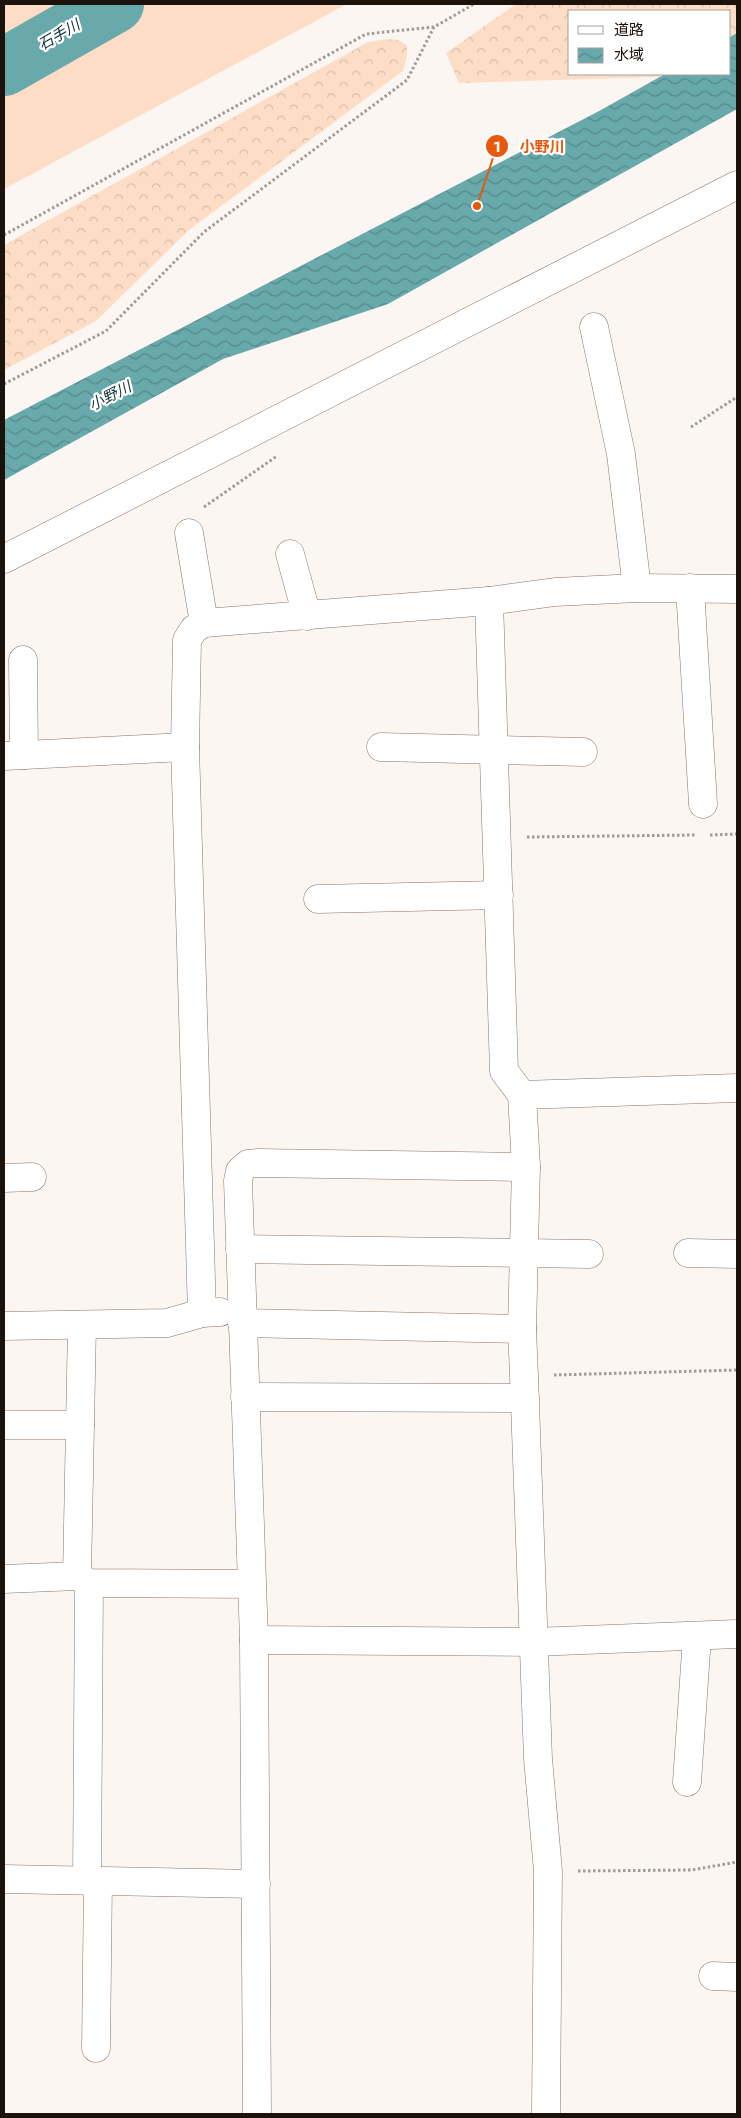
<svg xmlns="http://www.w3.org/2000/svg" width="741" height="2118" font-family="Jost,'Noto Sans JP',sans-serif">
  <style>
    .grass { fill: #feddc6 }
    .forest { fill: url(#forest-crowns) }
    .water { fill: url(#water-waves) }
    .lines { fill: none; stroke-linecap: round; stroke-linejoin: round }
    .river { stroke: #68a9ab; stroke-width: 58 }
    .street-casing { stroke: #8b7362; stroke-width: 29 }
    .path { stroke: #a19a95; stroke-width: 3; stroke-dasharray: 2.5 2.5; stroke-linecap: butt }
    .street { stroke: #fff; stroke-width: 28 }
    .labels { text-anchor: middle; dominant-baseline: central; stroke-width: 4.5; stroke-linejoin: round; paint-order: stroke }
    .water-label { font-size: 15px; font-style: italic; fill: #123435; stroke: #fff }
    .leader { fill: none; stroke: #e8590c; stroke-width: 2 }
    .callout-dot { fill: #e8590c; stroke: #fff; stroke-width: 2 }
    .mark-label { font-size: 15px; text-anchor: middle; font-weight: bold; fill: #fff }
    .callout-label { font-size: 15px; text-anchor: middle; font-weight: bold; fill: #e8590c; stroke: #fff; stroke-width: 4.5; stroke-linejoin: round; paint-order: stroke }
  </style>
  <defs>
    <pattern id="forest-crowns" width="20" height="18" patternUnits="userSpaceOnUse" patternTransform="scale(1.25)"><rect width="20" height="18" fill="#feddc6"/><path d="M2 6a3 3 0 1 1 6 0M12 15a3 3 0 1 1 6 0" fill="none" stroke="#d9bda9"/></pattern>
    <pattern id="water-waves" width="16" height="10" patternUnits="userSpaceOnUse" patternTransform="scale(1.25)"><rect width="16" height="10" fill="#68a9ab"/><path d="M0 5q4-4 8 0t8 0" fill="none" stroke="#558889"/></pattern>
  </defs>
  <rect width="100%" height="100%" fill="#fcf6f3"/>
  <polygon class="grass" points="4,4 347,4 4,189"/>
  <g class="forest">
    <polygon points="516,4 737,4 737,33 730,37 730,11 570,11 570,74 665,74 659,77 459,83 446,53"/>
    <polygon points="388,39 398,40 407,45 407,57 403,71 189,230 96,321 4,370 4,245 368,42"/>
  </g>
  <polygon class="water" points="737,33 737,109 388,304 223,359 4,480 4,420 601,110 665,74 730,74 730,37"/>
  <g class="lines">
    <polyline class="river" points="4,67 115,4"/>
    <g class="street-casing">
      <g id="street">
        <polyline points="594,327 621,454 637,588"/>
        <polyline points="189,533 204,623"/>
        <polyline points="290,554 307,616"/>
        <polyline points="4,559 737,185"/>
        <polyline points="690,588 703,804"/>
        <polyline points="489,601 504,1071 522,1095 526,1167 522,1329 524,1376 538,1759 548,1871 546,2114"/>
        <polyline points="23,660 24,755"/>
        <polyline points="381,747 583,752"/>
        <polyline points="4,756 185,747"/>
        <polyline points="318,899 499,895"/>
        <polyline points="522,1095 737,1088"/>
        <polyline points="4,1178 32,1177"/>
        <polyline points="240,1249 589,1254"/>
        <polyline points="688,1253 737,1254"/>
        <polyline points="202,1313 185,747 187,640 194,629 204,623 489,601 555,592 637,588 737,589"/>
        <polyline points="242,1323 522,1329"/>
        <polyline points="4,1326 167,1323 202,1313 220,1312"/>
        <polyline points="245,1397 525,1398"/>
        <polyline points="4,1425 80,1425"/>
        <polyline points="77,1576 82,1325"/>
        <polyline points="4,1579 77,1576 89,1583 251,1584"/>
        <polyline points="254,1640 534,1642 737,1634"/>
        <polyline points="687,1782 697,1637"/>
        <polyline points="4,1879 256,1884"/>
        <polyline points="87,1881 89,1583"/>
        <polyline points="713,1976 737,1977"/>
        <polyline points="96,2048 98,1881"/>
        <polyline points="257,2114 254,1640 238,1181 240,1171 248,1164 258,1163 526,1167"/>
      </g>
    </g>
    <g class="path">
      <polyline points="4,235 366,34 434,27"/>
      <polyline points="4,384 106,331 204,232 407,80 434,27 474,4"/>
      <polyline points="691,427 737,397"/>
      <polyline points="204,507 277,456"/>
      <polyline points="710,835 737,834"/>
      <polyline points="527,837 696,835"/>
      <polyline points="554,1375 737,1370"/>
      <polyline points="578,1871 692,1870 737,1862"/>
    </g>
    <use href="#street" class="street"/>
  </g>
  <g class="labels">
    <g class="water-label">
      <text transform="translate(59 35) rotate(-30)">石手川</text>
      <text transform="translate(110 396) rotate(-27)">小野川</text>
    </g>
  </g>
  <path class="leader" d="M477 206L497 146"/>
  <g class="callout-dot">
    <circle cx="477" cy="206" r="5"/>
    <circle cx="497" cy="146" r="12"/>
  </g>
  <g class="mark-label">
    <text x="497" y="152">1</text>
  </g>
  <g class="callout-label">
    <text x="542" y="152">小野川</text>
  </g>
  <rect width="741" height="2118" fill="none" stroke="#1b120b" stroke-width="10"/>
  <rect x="568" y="10" width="162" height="65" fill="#ffffff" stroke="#a4a09d"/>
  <rect x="578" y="26" width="25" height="8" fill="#ffffff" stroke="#a4a09d"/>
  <text x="614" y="35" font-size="15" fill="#1b120b">道路</text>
  <rect x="578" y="48" width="25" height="15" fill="url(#water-waves)" stroke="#a4a09d"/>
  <text x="614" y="60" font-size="15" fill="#1b120b">水域</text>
</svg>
